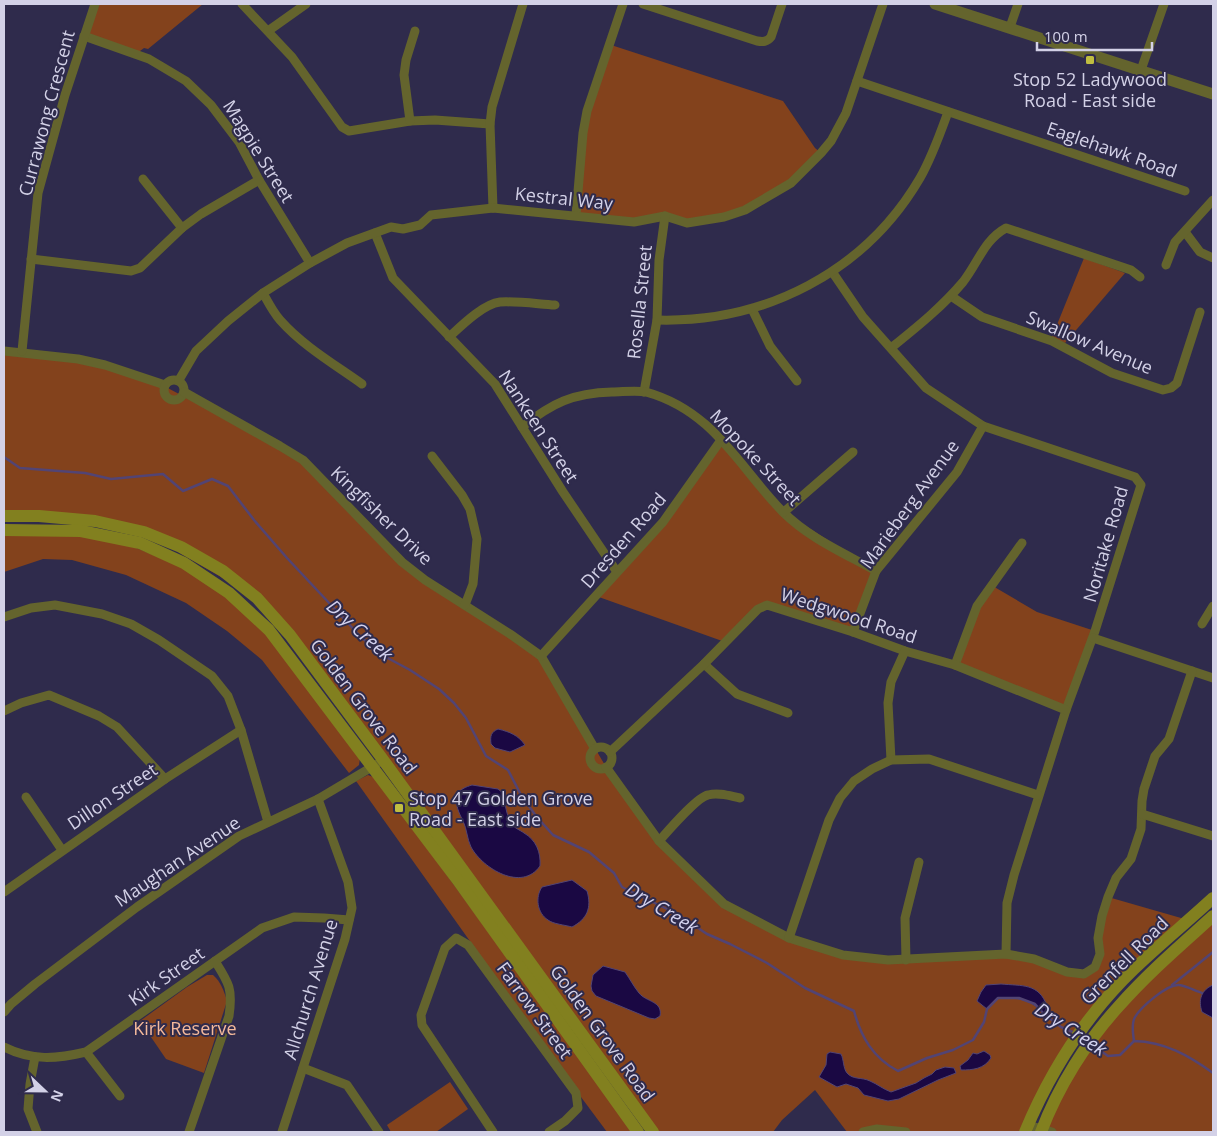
<svg xmlns="http://www.w3.org/2000/svg" width="1217" height="1136" font-family="'Open Sans',sans-serif">
  <style>
    .green { fill: #83421c }
    .water { fill: #1a0843; stroke: #524474 }
    .lines { fill: none; stroke-linecap: round; stroke-linejoin: round }
    .stream { stroke: #524474; stroke-width: 2.5 }
    .minor { stroke: #64642d; stroke-width: 9 }
    .tertiary { stroke: #64642d; stroke-width: 11 }
    .secondary { stroke: #82801f; stroke-width: 12 }
    .poi-dot { fill: #c0be41; stroke: #2f2b4c; stroke-width: 2 }
    .labels { text-anchor: middle; dominant-baseline: central; stroke-width: 4; stroke-linejoin: round; paint-order: stroke }
    .poi-label { font-size: 18px; fill: #d3d1e7; stroke: #2f2b4c }
    .street-label { font-size: 18px; fill: #d3d1e7; stroke: #2f2b4c }
    .park-label { font-size: 18px; fill: #f4b99b; stroke: #2f2b4c }
    .water-label { font-size: 19px; font-style: italic; fill: #d3d2ef; stroke: #2f2b4c }
  </style>
  <rect width="100%" height="100%" fill="#2f2b4c"/>
  <g class="green">
    <polygon points="95,4 203,4 148,49 144,48 136,54 84,36"/>
    <polygon points="608,44 783,101 815,148 821,153 766,199 699,222 576,215 583,133"/>
    <polygon points="1084,258 1125,273 1065,343 1052,337"/>
    <polygon points="4,351 105,365 164,386 303,460 402,562 541,656 606,767 659,841 724,904 789,938 843,955 906,960 1006,954 1084,974 1095,967 1108,897 1188,920 1087,1023 1026,1132 847,1132 815,1090 782,1120 773,1132 653,1132 257,598 144,532 4,516"/>
    <polygon points="721,440 784,512 876,571 853,632 767,605 725,642 596,596 663,522"/>
    <polygon points="4,535 81,535 129,545 185,568 226,595 266,632 360,758 359,765 349,773 262,660 227,631 186,603 126,575 72,560 43,559 4,572"/>
    <polygon points="991,585 1037,612 1095,631 1066,710 955,665 977,606"/>
    <polygon points="368,775 376,778 634,1132 607,1132 578,1093 356,781"/>
    <polygon points="1213,916 1213,1132 1055,1132 1042,1129 1098,1031"/>
    <path d="M207 975H213C221 982 224 991 227 1001L204 1073 166 1059 140 1021 187 987Z"/>
    <polygon points="450,1082 468,1109 436,1132 391,1132 387,1125"/>
  </g>
  <g class="water">
    <path d="M498 729C510 732 518 735 525 745L510 752 495 748 491 744C490 736 491 732 498 729Z"/>
    <path d="M472 785 498 789 504 794C505 804 506 815 512 824 514 828 520 830 524 833 536 840 541 852 540 866 522 892 483 869 471 847 467 839 467 829 463 821 459 813 455 805 457 796 459 789 466 787 472 785Z"/>
    <path d="M572 880 587 891C592 908 587 919 572 927 565 925 553 924 548 920 537 913 535 897 542 887Z"/>
    <path d="M603 966 625 972C630 979 634 987 639 993 646 1002 663 1001 660 1016L655 1019 649 1018 596 996 592 991 591 986 593 975Z"/>
    <path d="M1001 984C1022 986 1039 983 1047 1006L1044 1014C1029 998 1019 998 998 998L987 1009 977 1001 981 992 986 985Z"/>
    <path d="M1213 985V1018L1202 1012C1198 1000 1201 990 1213 985Z"/>
    <path d="M984 1051 990 1055 991 1058C984 1069 973 1070 961 1070L960 1066 968 1060 973 1053 977 1054Z"/>
    <path d="M830 1052 841 1054C844 1060 843 1068 847 1073 853 1080 862 1077 870 1081 877 1084 883 1089 891 1092L916 1083 924 1078 932 1074 936 1070 945 1067 954 1068 956 1073 938 1080 899 1099 888 1101 864 1095 858 1088 846 1084 837 1087 819 1077 826 1065 827 1054Z"/>
  </g>
  <g class="lines">
    <g class="stream">
      <path d="M4 457 20 468 85 473 111 479 163 474 183 491 212 479 228 486 254 520 287 558 360 636 382 655 410 670 439 689 454 703 466 718 486 756 508 770 521 795 536 816 553 835 589 852 614 873 622 887 677 914 707 934 730 944 767 963 805 988 854 1011C861 1037 873 1058 898 1071L927 1058 953 1050 973 1040 984 1022 987 1009 998 998H1019L1035 1004 1044 1014 1061 1027 1075 1033"/>
      <polyline points="1172,985 1213,952"/>
      <path d="M1134 1041C1133 1034 1131 1024 1135 1017 1141 1007 1167 984 1179 985 1187 986 1195 991 1202 993"/>
      <path d="M1092 1045 1108 1056 1120 1055 1134 1041C1165 1042 1188 1055 1213 1073"/>
    </g>
    <g class="minor">
      <polyline points="242,4 292,57 342,127 349,131 410,121 435,120 490,124"/>
      <path d="M643 4 757 41C763 42 767 42 771 37L782 4"/>
      <polyline points="1010,27 1018,4"/>
      <polyline points="268,31 306,4"/>
      <polyline points="84,36 149,59 186,81 211,105 239,142 259,180 310,263"/>
      <polyline points="1141,70 1164,4"/>
      <polyline points="857,81 1185,191"/>
      <polyline points="410,121 404,75 406,60 415,31"/>
      <polyline points="143,179 182,228"/>
      <polyline points="493,208 490,124 492,107 523,4"/>
      <polyline points="576,215 583,133 587,111 623,4"/>
      <polyline points="1185,232 1200,252 1213,258"/>
      <polyline points="375,233 393,278 495,384 563,492 617,572"/>
      <polyline points="31,259 131,271 140,268 182,228 201,214 259,180"/>
      <polyline points="1166,265 1175,242 1213,200"/>
      <polyline points="833,273 863,317 926,388 983,426 1135,477 1141,485 1095,631 1066,710 1014,875 1007,903 1006,954"/>
      <path d="M263 293C268 302 273 312 280 320 303 346 334 364 362 384"/>
      <polyline points="951,296 982,317 1052,341 1112,373 1163,390 1171,388 1177,383 1200,312"/>
      <polyline points="752,309 770,346 797,381"/>
      <path d="M657 320C765 323 865 272 920 178 932 157 940 134 948 112"/>
      <path d="M449 337C461 326 483 304 500 302 518 301 538 304 555 305"/>
      <path d="M891 348C917 327 942 307 963 282 978 263 984 240 1006 228L1131 270 1140 277"/>
      <polyline points="4,351 78,359 105,365 165,385"/>
      <polyline points="22,351 38,193 65,95 95,4"/>
      <circle cx="174" cy="390" r="10"/>
      <polyline points="179,380 196,351 228,321 263,293 310,263 347,243 391,227 403,229 420,225 431,215 493,208 634,222 665,216 687,223 724,217 745,210 791,183 821,153 831,141 846,113 883,4"/>
      <polyline points="184,392 280,446 303,460 402,562 425,580 510,634 541,656 595,749"/>
      <polyline points="644,392 657,320 659,260 665,216"/>
      <path d="M522 427C552 403 573 393 612 392 622 392 636 390 646 392 714 411 738 466 783 512 809 538 844 553 876 571"/>
      <polyline points="432,456 462,495 470,509 477,539 473,584 465,605"/>
      <polyline points="784,512 853,452"/>
      <polyline points="4,617 31,608 55,605 102,614 131,624 159,640 212,676 228,696 241,730 268,822"/>
      <polyline points="1202,624 1213,606"/>
      <polyline points="853,632 876,571 957,472 983,426"/>
      <polyline points="1093,638 1213,678"/>
      <polyline points="541,656 663,522 721,440"/>
      <polyline points="704,664 737,694 788,713"/>
      <polyline points="955,665 977,606 1022,543"/>
      <polyline points="4,711 21,703 49,695 99,716 117,727 165,779"/>
      <circle cx="601" cy="758" r="11"/>
      <polyline points="610,752 704,664 758,609 767,605 853,632 905,651 955,665 1066,710"/>
      <polyline points="891,760 888,703 891,682 905,651"/>
      <polyline points="606,767 659,841 724,904 789,938 843,955 888,960 1006,954 1034,959 1067,972 1084,974 1095,967 1100,954 1098,938 1102,916 1108,897 1116,878 1131,859 1141,829 1142,801 1144,789 1155,756 1169,739 1192,671"/>
      <polyline points="26,797 62,850"/>
      <polyline points="1142,814 1213,836"/>
      <path d="M659 841C668 831 697 797 708 795 719 792 730 796 740 798"/>
      <polyline points="4,892 165,779 241,730"/>
      <polyline points="789,938 829,820 840,798 854,781 872,769 891,760 929,759 1038,795"/>
      <polyline points="906,960 905,918 919,862"/>
      <polyline points="4,1012 11,1004 35,984 137,907 239,836 318,799 377,764"/>
      <path d="M4 1047C32 1061 56 1059 86 1052L262 928 294 917 324 918 349 920"/>
      <polyline points="86,1052 120,1096"/>
      <polyline points="35,1057 30,1084 28,1109 37,1132"/>
      <polyline points="303,1068 347,1085 379,1132"/>
      <polyline points="1028,1125 1052,1132"/>
      <path d="M189 1132 229 1016C233 989 229 983 215 961"/>
      <polyline points="282,1132 345,939 352,908 348,882 318,799"/>
      <polyline points="493,1132 422,1025 421,1015 445,948 456,938 468,945 576,1093 578,1108 565,1121 549,1132"/>
      <polyline points="863,1132 877,1129 906,1132"/>
    </g>
    <polyline class="tertiary" points="935,4 1213,94"/>
    <g class="secondary">
      <polyline points="4,516 39,516 95,521 144,532 181,547 223,571 257,598 290,635 381,757 653,1132"/>
      <polyline points="4,530 81,531 140,543 184,563 229,593 269,630 459,882 638,1132"/>
      <path d="M1025 1132C1050 1072 1087 1014 1134 969 1160 944 1187 922 1213 898"/>
      <path d="M1041 1132C1058 1087 1086 1042 1119 1006 1148 973 1181 945 1213 916"/>
    </g>
  </g>
  <g class="poi-dot">
    <rect x="1085" y="55" width="10" height="10" rx="2.5"/>
    <rect x="394" y="803" width="10" height="10" rx="2.5"/>
  </g>
  <g class="labels">
    <g class="poi-label">
      <text x="1090" y="79">Stop 52 Ladywood<tspan x="1090" dy="21">Road - East side</tspan></text>
      <text x="409" y="798" text-anchor="start">Stop 47 Golden Grove<tspan x="409" dy="21">Road - East side</tspan></text>
    </g>
    <g class="street-label">
      <text transform="translate(46 113) rotate(-75)">Currawong Crescent</text>
      <text transform="translate(1112 149) rotate(19)">Eaglehawk Road</text>
      <text transform="translate(259 151) rotate(58)">Magpie Street</text>
      <text transform="translate(564 198) rotate(6)">Kestral Way</text>
      <text transform="translate(639 302) rotate(-84)">Rosella Street</text>
      <text transform="translate(1090 342) rotate(23)">Swallow Avenue</text>
      <text transform="translate(539 426) rotate(57)">Nankeen Street</text>
      <text transform="translate(756 457) rotate(47)">Mopoke Street</text>
      <text transform="translate(909 504) rotate(-54)">Marieberg Avenue</text>
      <text transform="translate(382 515) rotate(44)">Kingfisher Drive</text>
      <text transform="translate(623 540) rotate(-49)">Dresden Road</text>
      <text transform="translate(1105 544) rotate(-74)">Noritake Road</text>
      <text transform="translate(849 615) rotate(18)">Wedgwood Road</text>
      <text transform="translate(364 706) rotate(53)">Golden Grove Road</text>
      <text transform="translate(112 796) rotate(-34)">Dillon Street</text>
      <text transform="translate(177 861) rotate(-34)">Maughan Avenue</text>
      <text transform="translate(1124 960) rotate(-45)">Grenfell Road</text>
      <text transform="translate(166 976) rotate(-35)">Kirk Street</text>
      <text transform="translate(310 989) rotate(-73)">Allchurch Avenue</text>
      <text transform="translate(535 1010) rotate(54)">Farrow Street</text>
      <text transform="translate(603 1033) rotate(54)">Golden Grove Road</text>
    </g>
    <g class="park-label">
      <text x="185" y="1028">Kirk Reserve</text>
    </g>
    <g class="water-label">
      <text transform="translate(360 630) rotate(42)">Dry Creek</text>
      <text transform="translate(662 908) rotate(31)">Dry Creek</text>
      <text transform="translate(1071 1029) rotate(33)">Dry Creek</text>
    </g>
  </g>
  <rect width="1217" height="1136" fill="none" stroke="#d3d1e7" stroke-width="10"/>
  <g transform="translate(45 1091) rotate(112)" stroke="#2f2b4c" stroke-width="4" paint-order="stroke">
  <path d="M0-4L9 19L0 12L-9 19Z" fill="#d3d1e7"/>
  <text y="-8" font-size="14" font-weight="bold" text-anchor="middle" fill="#d3d1e7">N</text>
  </g>
  <path d="M1037 42v8h115v-8" fill="none" stroke="#d3d1e7" stroke-width="2.5"/>
  <text x="1044" y="42" font-size="15" fill="#d3d1e7" stroke="#2f2b4c" stroke-width="4" paint-order="stroke">100 m</text>
</svg>
